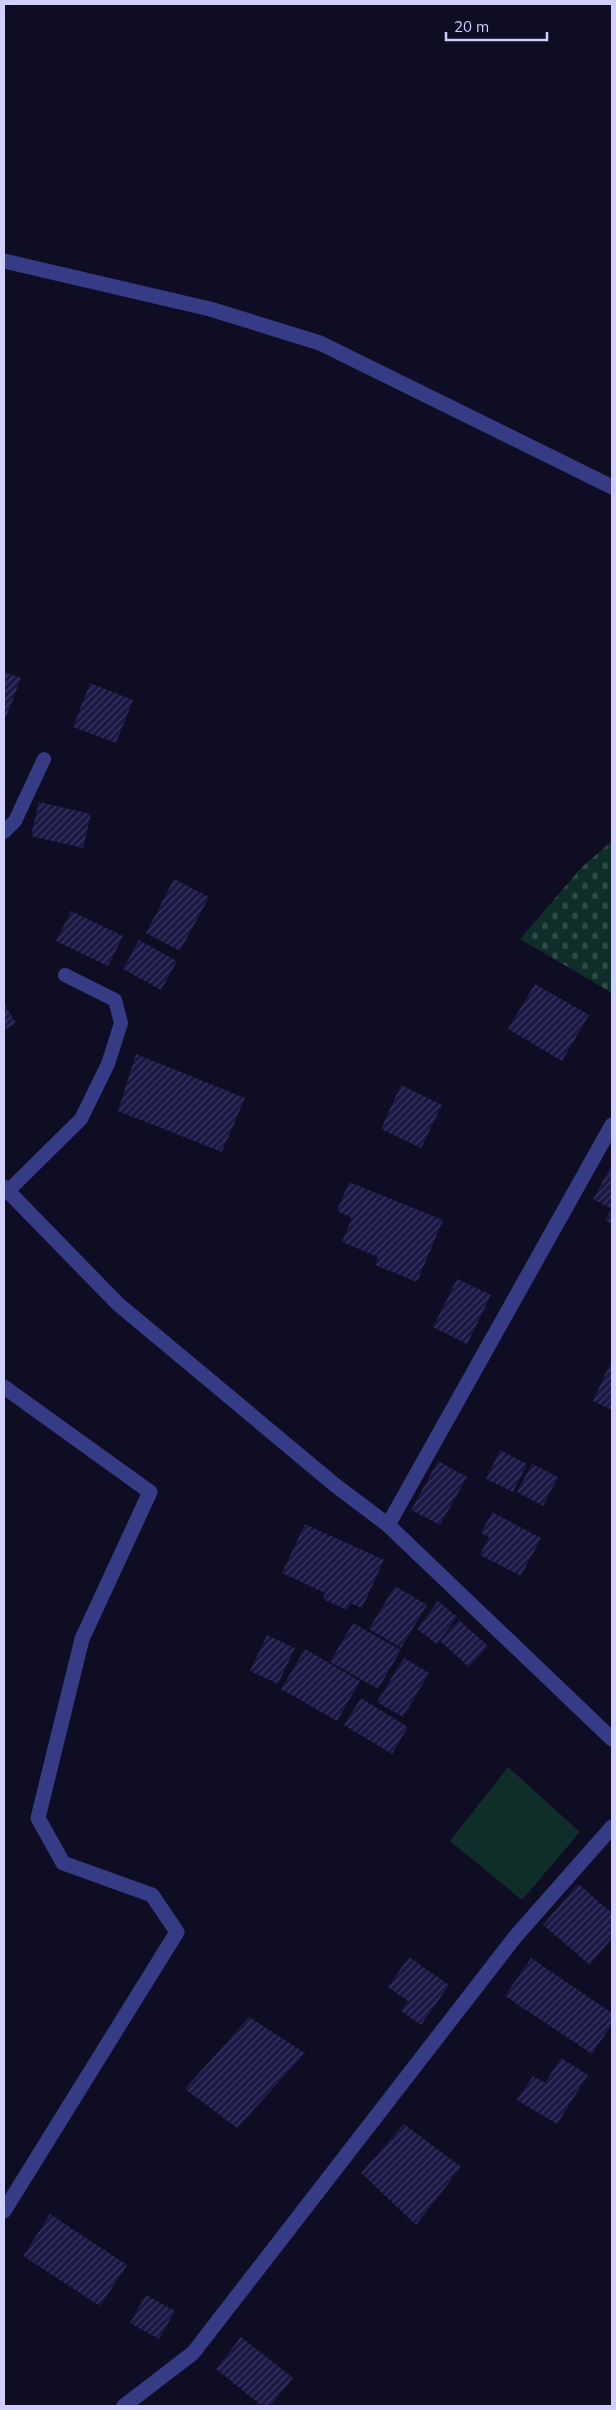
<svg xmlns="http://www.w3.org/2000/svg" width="616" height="2410" font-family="Mulish,sans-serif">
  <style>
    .green { fill: #0f2e29 }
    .cemetery { fill: url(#cemetery-stones) }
    .building { fill: url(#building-hatch) }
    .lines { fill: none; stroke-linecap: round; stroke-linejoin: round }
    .lane { stroke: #353c85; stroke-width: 14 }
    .street { stroke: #353c85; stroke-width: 15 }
  </style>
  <defs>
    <pattern id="cemetery-stones" width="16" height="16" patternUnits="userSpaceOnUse" patternTransform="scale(1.25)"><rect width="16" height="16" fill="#0f2e29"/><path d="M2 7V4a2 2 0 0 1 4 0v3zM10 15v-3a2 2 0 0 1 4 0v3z" fill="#314b49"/></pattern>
    <pattern id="building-hatch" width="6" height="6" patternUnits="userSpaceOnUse" patternTransform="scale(1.25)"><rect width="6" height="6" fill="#1b1845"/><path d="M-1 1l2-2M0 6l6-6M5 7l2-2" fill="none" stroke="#3b3961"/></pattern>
  </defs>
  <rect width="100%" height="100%" fill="#0e0d23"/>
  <polygon class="green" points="508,1767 580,1832 522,1900 450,1841"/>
  <polygon class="cemetery" points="612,841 612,993 520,939 582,867"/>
  <g class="building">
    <polygon points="4,672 21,678 6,717 4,716"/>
    <polygon points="90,683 133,700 116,743 73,727"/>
    <polygon points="39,802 91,814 83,848 31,836"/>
    <polygon points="174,879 209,897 180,951 146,933"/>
    <polygon points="71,911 123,936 108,966 56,941"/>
    <polygon points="139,940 177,961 161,990 123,969"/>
    <polygon points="535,984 589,1015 562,1061 508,1029"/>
    <polygon points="4,1004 16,1023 4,1030"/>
    <polygon points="136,1054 245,1098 222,1152 118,1111"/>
    <polygon points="401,1085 442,1105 421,1148 381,1129"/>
    <polygon points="610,1168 612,1169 612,1224 605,1220 612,1209 593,1199"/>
    <polygon points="349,1182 443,1220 417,1282 375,1265 378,1257 342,1242 352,1218 337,1211"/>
    <polygon points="457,1279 491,1295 467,1344 433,1327"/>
    <polygon points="610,1364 612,1365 612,1410 593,1401"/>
    <polygon points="500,1450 527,1464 513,1492 486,1479"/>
    <polygon points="438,1461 467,1477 440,1525 411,1510"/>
    <polygon points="532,1464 558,1477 543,1506 517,1492"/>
    <polygon points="492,1512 541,1538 521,1576 480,1555 489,1537 481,1533"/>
    <polygon points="305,1524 384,1560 362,1608 350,1603 347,1610 323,1599 325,1593 282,1573"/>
    <polygon points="395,1586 427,1605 401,1648 369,1629"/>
    <polygon points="438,1601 457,1617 437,1644 417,1629"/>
    <polygon points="459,1620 488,1646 469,1667 440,1641"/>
    <polygon points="353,1623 401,1650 378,1689 330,1662"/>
    <polygon points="267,1635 295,1648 278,1684 250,1671"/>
    <polygon points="305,1649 360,1681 337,1721 281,1689"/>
    <polygon points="404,1658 429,1673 403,1717 377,1702"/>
    <polygon points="361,1698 408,1727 392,1754 344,1725"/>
    <polygon points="578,1884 612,1913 612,1938 590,1965 543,1925"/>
    <polygon points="409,1957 449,1985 421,2025 401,2011 408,2001 388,1987"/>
    <polygon points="531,1958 612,2013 612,2024 592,2054 505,1996"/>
    <polygon points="249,2017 305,2053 237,2128 185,2089"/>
    <polygon points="561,2058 588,2075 557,2124 517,2100 533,2076 545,2083"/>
    <polygon points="404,2124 461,2167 416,2225 361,2173"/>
    <polygon points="50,2214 127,2265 100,2306 23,2256"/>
    <polygon points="146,2295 175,2311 159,2339 130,2323"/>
    <polygon points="241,2337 293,2378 270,2406 262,2406 216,2369"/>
  </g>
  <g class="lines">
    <g class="lane">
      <polyline points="4,832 15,821 44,759"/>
      <polyline points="7,1192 81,1119 108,1064 121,1023 115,1000 65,975"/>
    </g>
    <g class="street">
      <polyline points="4,261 210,309 320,343 612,487"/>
      <polyline points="4,1187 118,1304 335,1485 388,1525 612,1739"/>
      <polyline points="4,1387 150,1492 82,1639 38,1818 63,1863 152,1895 177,1932 4,2211"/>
      <polyline points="388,1525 612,1125"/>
      <polyline points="124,2406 193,2353 515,1937 612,1827"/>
    </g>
  </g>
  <rect width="616" height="2410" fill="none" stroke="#cfd0ff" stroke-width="10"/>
  <path d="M446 32v8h101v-8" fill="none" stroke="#cfd0ff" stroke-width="2.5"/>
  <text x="454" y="32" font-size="15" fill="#cfd0ff" stroke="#0e0d23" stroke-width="4" paint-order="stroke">20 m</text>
</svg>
